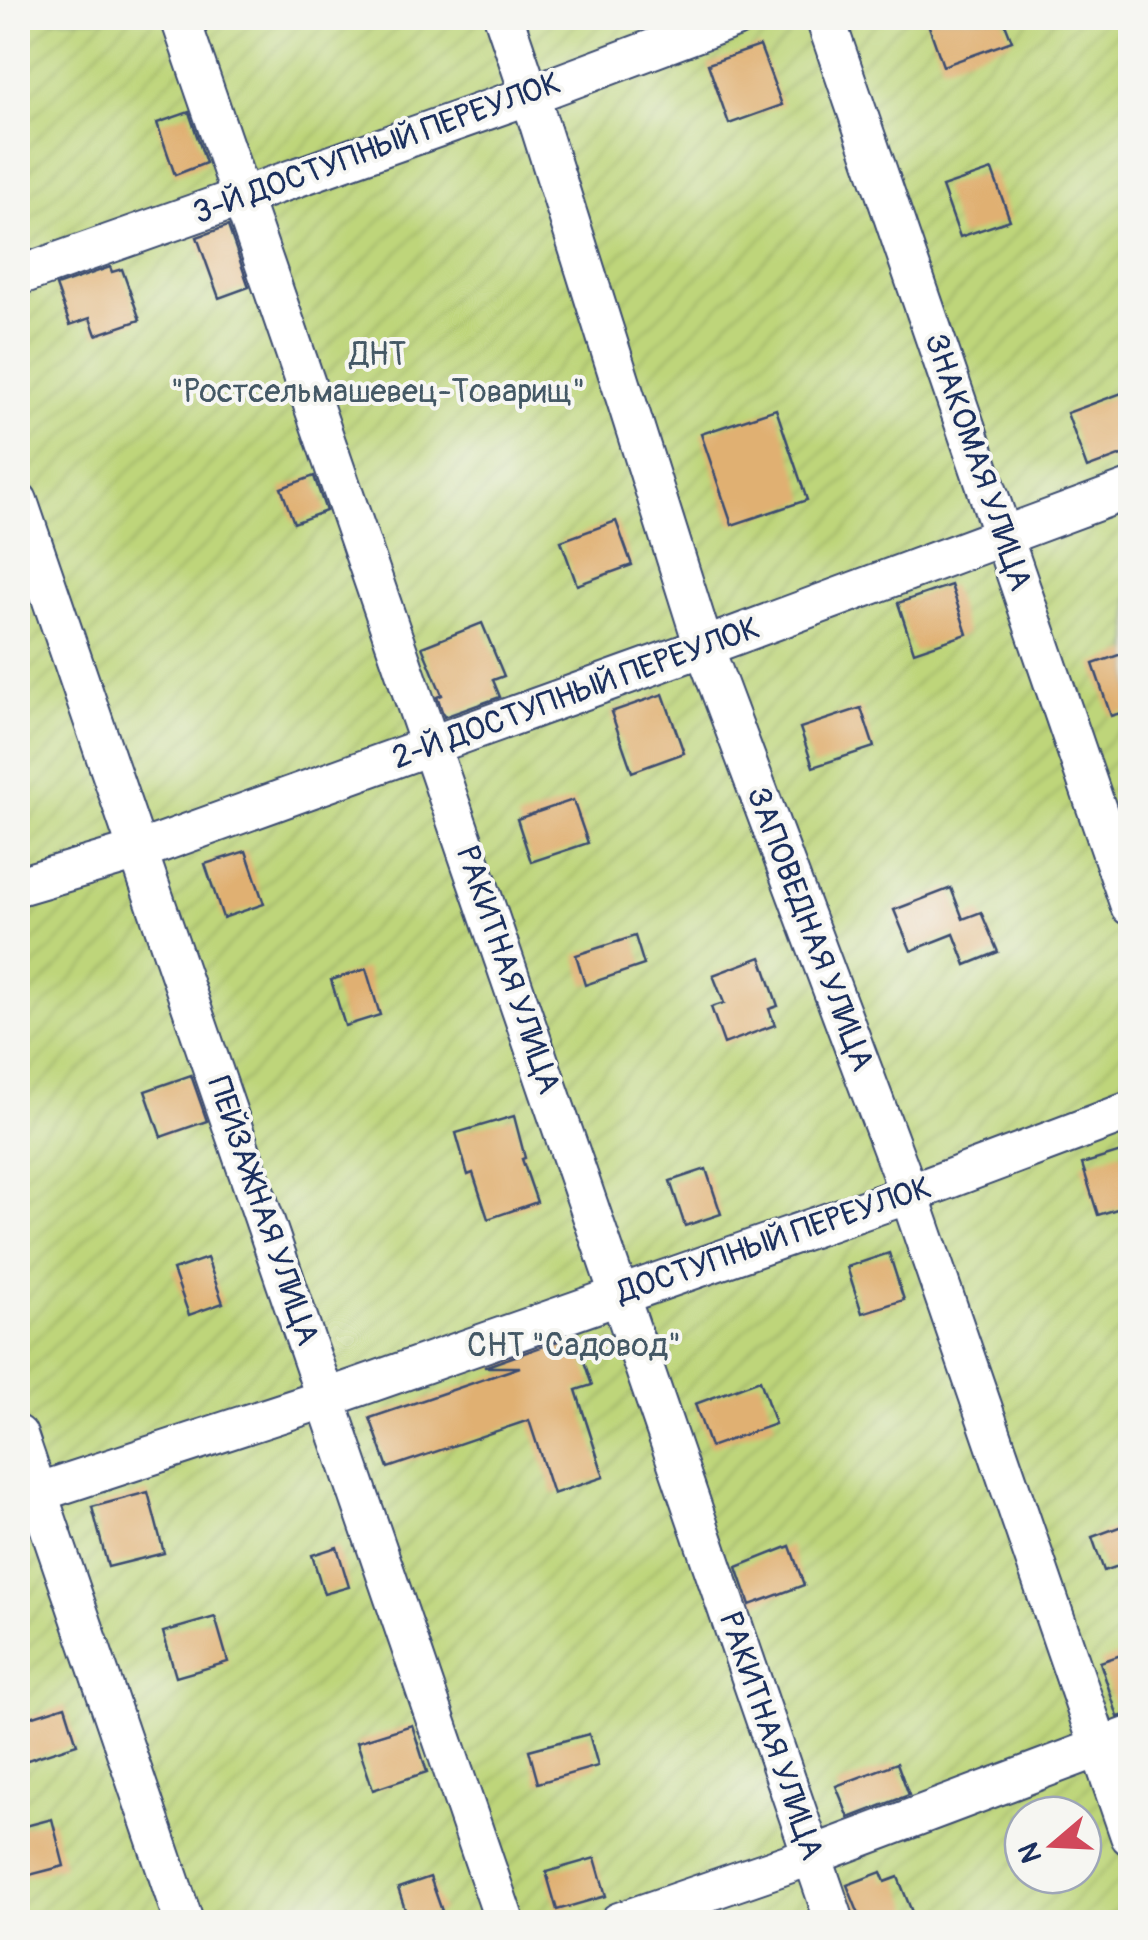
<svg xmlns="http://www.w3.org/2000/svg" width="1148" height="1940" font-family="Pangolin,sans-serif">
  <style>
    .garden { fill: url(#garden-furrows); stroke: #6c826c; stroke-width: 2.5; fill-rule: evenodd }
    .building { fill: #e0b072 }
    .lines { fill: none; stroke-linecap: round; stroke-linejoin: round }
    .minor-casing { stroke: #3b4b70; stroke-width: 42 }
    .minor { stroke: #fff; stroke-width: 38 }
    .labels { text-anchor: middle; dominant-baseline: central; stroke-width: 8; stroke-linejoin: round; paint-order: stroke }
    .street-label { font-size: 32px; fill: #1b2f5e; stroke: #f6f6f2 }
    .park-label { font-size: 32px; fill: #445865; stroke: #f6f6f2 }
  </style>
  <defs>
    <pattern id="garden-furrows" width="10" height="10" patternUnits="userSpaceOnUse" patternTransform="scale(2.5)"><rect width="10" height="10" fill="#bed57a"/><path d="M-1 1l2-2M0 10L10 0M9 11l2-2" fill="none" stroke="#a3b76c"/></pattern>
  </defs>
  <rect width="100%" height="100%" fill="#f6f6f2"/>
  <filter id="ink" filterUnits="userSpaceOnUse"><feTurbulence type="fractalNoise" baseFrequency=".01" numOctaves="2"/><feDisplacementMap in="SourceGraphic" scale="20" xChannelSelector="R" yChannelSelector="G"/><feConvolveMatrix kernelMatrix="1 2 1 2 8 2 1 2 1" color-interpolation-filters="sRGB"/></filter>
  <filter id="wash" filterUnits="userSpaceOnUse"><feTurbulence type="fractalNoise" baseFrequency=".0048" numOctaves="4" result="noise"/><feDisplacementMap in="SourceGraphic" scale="40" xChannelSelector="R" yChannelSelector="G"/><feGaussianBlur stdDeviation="2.25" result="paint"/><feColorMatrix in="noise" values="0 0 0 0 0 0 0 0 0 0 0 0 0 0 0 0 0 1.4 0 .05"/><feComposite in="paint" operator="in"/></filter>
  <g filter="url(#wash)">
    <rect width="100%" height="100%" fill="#f2ebd9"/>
    <path class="garden" d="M18 18H1130V1922H18ZM1023 1815H1083V1875H1023Z"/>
    <g id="blocks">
      <g class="building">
        <polygon points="926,18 1003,18 1012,41 943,66"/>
        <polygon points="760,46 782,105 729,124 708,64"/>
        <polygon points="189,112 206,163 175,175 157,123"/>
        <polygon points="992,170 1010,220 960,237 942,187"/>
        <polygon points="228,226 249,287 219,298 197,237"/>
        <polygon points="110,267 112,272 122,269 140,320 96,335 90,318 70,325 56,286"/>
        <polygon points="1130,390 1130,452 1087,468 1067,413"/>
        <polygon points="776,409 807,500 732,525 701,434"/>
        <polygon points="314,476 326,511 294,523 281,488"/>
        <polygon points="616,521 632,565 577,585 561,541"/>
        <polygon points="951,585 967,634 914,652 898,603"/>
        <polygon points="482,623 504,676 493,680 500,697 444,717 437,697 442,695 422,647"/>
        <polygon points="1130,651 1130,710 1111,716 1093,664"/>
        <polygon points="663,694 684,753 632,772 611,712"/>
        <polygon points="861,708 874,747 813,767 800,728"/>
        <polygon points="573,800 588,843 531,862 517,819"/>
        <polygon points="246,851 264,904 223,918 205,864"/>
        <polygon points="951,888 963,919 981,912 998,952 966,965 954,934 911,951 894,910"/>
        <polygon points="635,936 644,965 585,985 576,955"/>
        <polygon points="761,957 778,1006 769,1009 775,1025 724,1044 711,1007 724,1003 713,975"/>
        <polygon points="366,969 380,1015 345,1026 331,980"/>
        <polygon points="191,1075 207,1121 161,1137 145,1091"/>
        <polygon points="514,1116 525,1158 522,1159 537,1202 488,1219 473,1173 468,1175 456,1133"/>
        <polygon points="1121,1152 1130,1182 1130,1205 1098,1215 1082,1164"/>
        <polygon points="706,1169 721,1214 685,1226 670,1181"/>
        <polygon points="889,1253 904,1300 862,1313 847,1267"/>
        <polygon points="207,1258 223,1303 189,1315 173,1270"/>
        <polygon points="575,1335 592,1385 576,1390 604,1477 553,1494 529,1420 388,1468 370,1418 520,1367 484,1367"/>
        <polygon points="760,1380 775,1424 710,1447 695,1404"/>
        <polygon points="148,1492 164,1553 108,1567 92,1507"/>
        <polygon points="1130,1523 1130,1562 1104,1571 1092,1537"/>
        <polygon points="790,1546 804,1585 750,1605 737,1567"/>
        <polygon points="337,1547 349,1587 324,1594 312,1555"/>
        <polygon points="215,1617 228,1662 176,1677 163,1632"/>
        <polygon points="1130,1652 1130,1714 1118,1717 1100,1662"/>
        <polygon points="65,1706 77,1744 18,1763 18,1721"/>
        <polygon points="412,1725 427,1772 373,1790 357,1742"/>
        <polygon points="589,1734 598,1766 538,1783 529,1750"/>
        <polygon points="897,1763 909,1795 849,1818 836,1786"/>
        <polygon points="52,1819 64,1866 18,1878 18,1828"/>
        <polygon points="595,1858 606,1896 557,1910 546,1872"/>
        <polygon points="881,1872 885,1882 898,1877 916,1922 862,1922 847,1885"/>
        <polygon points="430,1877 442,1911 409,1922 398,1888"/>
      </g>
    </g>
  </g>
  <g filter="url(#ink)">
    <use href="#blocks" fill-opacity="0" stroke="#3b4b70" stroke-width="2.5"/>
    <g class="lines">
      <g class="minor-casing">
        <g id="minor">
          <polyline points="180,18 835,1922"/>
          <polyline points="504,18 530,95 704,647 909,1194 1130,1836"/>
          <polyline points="825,18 1130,906"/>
          <polyline points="18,276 530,95 735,18"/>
          <polyline points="18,501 505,1922"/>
          <polyline points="18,886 138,851 704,647 1130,489"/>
          <polyline points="18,1435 184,1922"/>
          <polyline points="18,1499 327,1398 909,1194 1130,1111"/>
          <polyline points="619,1922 811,1856 1130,1736"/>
        </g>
      </g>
      <use href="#minor" class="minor"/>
    </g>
  </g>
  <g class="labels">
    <g class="street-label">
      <text transform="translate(377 148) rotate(-20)">3-Й ДОСТУПНЫЙ ПЕРЕУЛОК</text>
      <text transform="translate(978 462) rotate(71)">ЗНАКОМАЯ УЛИЦА</text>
      <text transform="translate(576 693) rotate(-20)">2-Й ДОСТУПНЫЙ ПЕРЕУЛОК</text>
      <text transform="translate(810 929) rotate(69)">ЗАПОВЕДНАЯ УЛИЦА</text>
      <text transform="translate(508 970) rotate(71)">РАКИТНАЯ УЛИЦА</text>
      <text transform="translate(263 1211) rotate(71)">ПЕЙЗАЖНАЯ УЛИЦА</text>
      <text transform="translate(774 1240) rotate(-19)">ДОСТУПНЫЙ ПЕРЕУЛОК</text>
      <text transform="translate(771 1736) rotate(71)">РАКИТНАЯ УЛИЦА</text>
    </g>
    <g class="park-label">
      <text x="378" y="355">ДНТ<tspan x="378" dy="37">"Ростсельмашевец-Товарищ"</tspan></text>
      <text x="574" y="1346">СНТ "Садовод"</text>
    </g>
  </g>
  <rect width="1148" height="1940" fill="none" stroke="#f6f6f2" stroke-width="60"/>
  <g transform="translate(1053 1845) rotate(251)"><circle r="48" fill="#f6f6f2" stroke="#9ea6b7" stroke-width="2.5"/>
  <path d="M0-8L18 38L0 25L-18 38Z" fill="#d1495b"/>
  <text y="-15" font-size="28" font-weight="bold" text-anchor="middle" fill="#1b2f5e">N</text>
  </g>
</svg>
